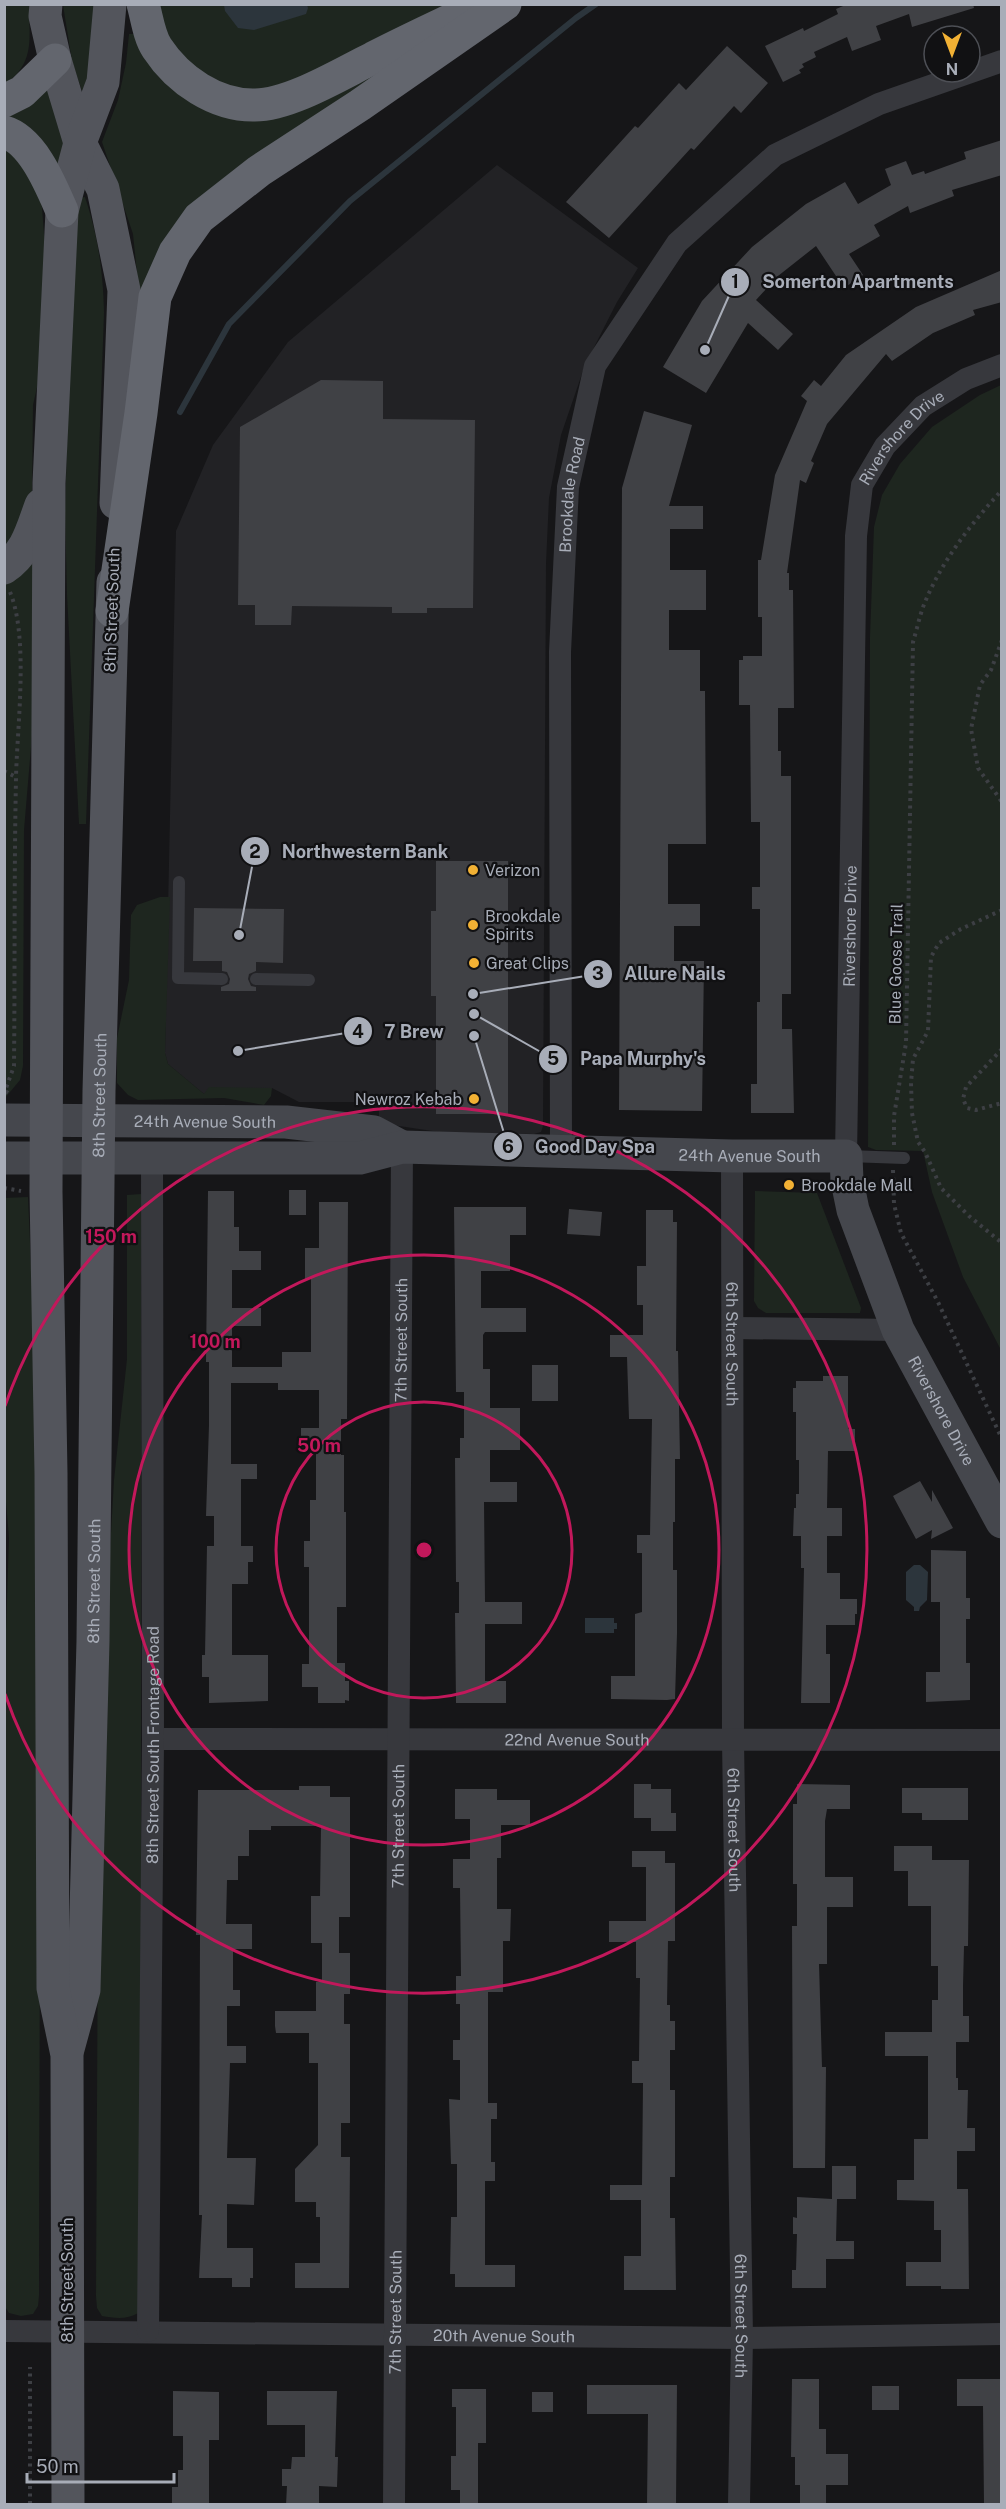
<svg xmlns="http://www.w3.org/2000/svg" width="1006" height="2509" font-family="'Public Sans',sans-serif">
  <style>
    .built { fill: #222225 }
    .green { fill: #1e261f }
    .water { fill: #2c353c }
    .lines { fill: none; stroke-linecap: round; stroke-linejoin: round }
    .stream { stroke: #2c353c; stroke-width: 6 }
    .building { fill: #404145 }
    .path { stroke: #3d3f44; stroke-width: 4; stroke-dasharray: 3 4.5; stroke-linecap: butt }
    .lane { stroke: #37383d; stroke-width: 12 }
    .street { stroke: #37383d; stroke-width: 22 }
    .secondary { stroke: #45474d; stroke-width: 33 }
    .primary { stroke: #53555c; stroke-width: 33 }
    .highway { stroke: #63666e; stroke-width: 33 }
    .ring { fill: none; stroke: #c2185b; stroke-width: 3 }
    .poi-dot { fill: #f2b134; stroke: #111113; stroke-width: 2 }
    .labels { text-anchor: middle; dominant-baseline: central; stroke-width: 4.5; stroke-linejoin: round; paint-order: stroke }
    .street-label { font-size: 16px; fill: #a8adb8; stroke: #111113 }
    .poi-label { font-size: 16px; fill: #a8adb8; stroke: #111113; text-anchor: start }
    .centre { fill: #c2185b; stroke: #111113; stroke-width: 3 }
    .ring-label { font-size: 18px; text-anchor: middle; font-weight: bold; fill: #c2185b; stroke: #111113; stroke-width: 4.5; stroke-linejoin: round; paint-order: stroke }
    .leader { fill: none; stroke: #a8adb8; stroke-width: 2 }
    .callout-dot { fill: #a8adb8; stroke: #111113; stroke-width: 2 }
    .mark-label { font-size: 18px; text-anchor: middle; font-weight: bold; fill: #111 }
    .callout-label { font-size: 18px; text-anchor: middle; font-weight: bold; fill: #a8adb8; stroke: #111113; stroke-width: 4.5; stroke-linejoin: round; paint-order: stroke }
  </style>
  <rect width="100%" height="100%" fill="#161618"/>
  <polygon class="built" points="497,165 638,268 617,302 585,365 561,435 549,498 546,564 543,1126 541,1132 534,1134 439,1132 379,1123 379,1102 299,1102 272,1088 204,1094 168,1064 165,1053 176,531 213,445 288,342"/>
  <g class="green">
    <path d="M5 5H29C29 37 36 63 5 84Z"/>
    <polygon points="63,5 97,5 92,70 82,91 72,61"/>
    <polygon points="154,5 454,5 307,78 265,90 234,90 185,64 165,37"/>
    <polygon points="129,34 141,34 207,110 422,45 373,84 139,293 133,234 102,142 118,100 126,63"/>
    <polygon points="47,89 67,144 60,169 8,122 8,114"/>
    <polygon points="4,145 18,159 36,186 42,207 46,261 44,356 33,405 32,500 4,551"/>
    <path d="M85 197C98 237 103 270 104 313L86 824H79L67 595 65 511 73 244 80 198Z"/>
    <polygon points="1001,385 1001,1350 963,1277 932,1192 923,1151 876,1150 868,1147 870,637 874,527 882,495 900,464 932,427 980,395"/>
    <polygon points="34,557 35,700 24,830 23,1066 20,1080 5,1098 5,584"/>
    <polygon points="160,897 170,897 165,1053 168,1064 204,1094 209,1087 272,1088 271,1096 264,1105 224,1098 138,1100 128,1095 117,1083 117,1038 129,980 131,915 137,905"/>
    <polygon points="755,1191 817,1193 861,1308 860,1313 766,1313 758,1308 754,1301"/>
    <path d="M141 1194V2295L138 2313C127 2320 114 2318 102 2316L97 2308 96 2296 98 1911 107 1739 109 1569 114 1480 127 1359V1195Z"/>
    <path d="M28 1197C45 1563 39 1929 39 2295L38 2306 33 2314 21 2316 9 2313 4 2305 8 2139 5 1953 4 1691 9 1538 4 1478V1198Z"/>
  </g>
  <g class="water">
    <polygon points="307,5 308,8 306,14 254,30 238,28 225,11 224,5"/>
    <polygon points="914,1565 920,1565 928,1572 927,1600 920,1607 919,1611 914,1611 914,1607 906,1600 906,1572"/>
    <polygon points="585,1618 614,1618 614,1623 617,1623 617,1629 614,1629 614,1633 585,1633"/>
  </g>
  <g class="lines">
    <polyline class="stream" points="180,412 229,324 350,201 576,18 596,4"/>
  </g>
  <g class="building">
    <polygon points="848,4 973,4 974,8 912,27 909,14 876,26 881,40 852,51 847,37 814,52 816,57 802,64 804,67 799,70 801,73 783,82 765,46 803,28 804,31 838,14 836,9"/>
    <polygon points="727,46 768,83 741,113 734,106 694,150 691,148 609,238 566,202 635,126 638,128 679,83 686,90"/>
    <polygon points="1002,140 1002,175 952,190 954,196 910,213 908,206 874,225 880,236 849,254 863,275 844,288 816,246 778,276 756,300 793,334 778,350 748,323 706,393 663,367 702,301 752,247 806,204 845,182 858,204 891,185 885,169 906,161 912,175 924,171 925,174 966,159 964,152"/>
    <polygon points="1002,270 1002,302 973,310 975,315 933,333 892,361 886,354 827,424 811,461 814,463 806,483 800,480 787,573 789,573 789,590 793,590 794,708 778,708 778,751 781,751 781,776 791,776 791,994 782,994 782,1029 792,1029 794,1113 751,1113 751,1084 757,1084 757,1002 760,1002 760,909 752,909 752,887 760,887 760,822 751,822 750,705 739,705 739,660 743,660 743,656 762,656 762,617 758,617 758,560 761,560 775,475 807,401 801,396 814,380 821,386 846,355 916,307"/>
    <polygon points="321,380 383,381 383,419 475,420 473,608 427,608 427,613 392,613 392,607 292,606 291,625 255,625 255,605 238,605 240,427"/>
    <polygon points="644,411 692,425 669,506 703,506 703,529 670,529 670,570 706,570 706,610 669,610 669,650 700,650 700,691 705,691 706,844 668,844 668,904 700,904 700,926 674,926 674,961 704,961 702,1111 619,1110 622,488"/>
    <polygon points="436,861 508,861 508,1114 436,1114 436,996 431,996 431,911 436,911"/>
    <polygon points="194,908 284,909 283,963 256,962 256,971 249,974 248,979 251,986 256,987 256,991 221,991 221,987 229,984 230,979 227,972 222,971 222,961 193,961"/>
    <rect x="289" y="1190" width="17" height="25"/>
    <polygon points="208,1191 234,1191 234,1227 239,1227 239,1251 261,1251 261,1270 232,1270 232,1308 261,1308 261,1326 232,1326 232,1367 282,1367 282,1352 311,1352 311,1279 305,1279 305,1248 319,1248 319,1202 348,1202 347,1419 341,1419 341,1455 344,1455 344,1512 346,1512 346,1607 337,1607 337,1663 345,1663 345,1681 349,1681 349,1701 345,1700 345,1703 318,1703 318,1687 302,1687 302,1664 309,1664 309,1567 304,1567 304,1541 310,1541 310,1500 316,1500 316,1450 301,1450 301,1428 319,1428 319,1390 278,1390 278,1383 231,1383 231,1464 257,1464 257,1479 241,1479 241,1546 253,1546 253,1562 248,1562 248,1584 232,1584 232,1655 268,1655 268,1701 209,1703 209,1677 202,1677 202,1655 205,1655 207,1546 214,1546 214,1516 206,1516 209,1425 209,1362 206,1362"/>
    <polygon points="454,1207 526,1207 526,1235 510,1235 510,1271 481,1271 481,1308 526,1308 526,1332 485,1332 483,1335 483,1369 490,1369 490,1408 520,1408 520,1450 490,1450 490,1482 517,1482 517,1502 484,1502 485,1602 522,1602 522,1624 485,1624 485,1681 506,1681 506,1703 456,1703 455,1613 459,1613 459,1582 456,1582 455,1458 460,1458 460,1438 464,1438 464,1392 456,1392"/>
    <polygon points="569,1209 602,1212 600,1236 567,1234"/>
    <polygon points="646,1210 673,1210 673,1222 677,1222 676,1351 678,1351 680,1459 675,1459 675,1522 673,1522 673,1570 677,1570 677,1633 675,1699 667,1700 611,1699 611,1676 635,1676 635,1614 642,1612 642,1553 637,1553 637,1535 650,1535 652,1419 629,1419 627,1357 610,1357 610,1335 643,1335 643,1305 637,1305 637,1266 646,1266"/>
    <rect x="532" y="1365" width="26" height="36"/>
    <polygon points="823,1376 848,1376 848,1429 855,1429 855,1451 828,1451 827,1508 842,1508 842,1536 827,1536 827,1573 840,1573 840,1599 857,1599 857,1614 855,1614 855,1625 826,1625 826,1654 830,1654 830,1703 801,1703 804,1568 801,1568 801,1536 793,1536 794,1508 796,1508 796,1494 799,1494 799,1460 796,1460 796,1412 793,1412 793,1388 796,1388 796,1381 823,1381"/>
    <polygon points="920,1481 932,1502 932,1490 953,1528 931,1539 932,1530 916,1539 893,1496"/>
    <polygon points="931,1550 966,1551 966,1598 970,1598 970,1619 966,1619 966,1663 970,1663 970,1700 926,1702 926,1672 940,1672 940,1602 931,1602"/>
    <polygon points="634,1784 651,1784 651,1789 671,1789 671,1813 676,1813 676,1831 651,1831 651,1818 634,1818"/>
    <polygon points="797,1784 850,1785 850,1809 827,1809 825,1821 825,1877 853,1877 853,1907 827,1907 827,1964 819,1964 822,2067 826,2067 825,2168 793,2168 792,1926 797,1926 797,1884 793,1884 793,1804 797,1804"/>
    <polygon points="299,1786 330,1786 330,1797 350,1797 350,1917 339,1917 339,1953 350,1953 350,1994 344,1994 344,2024 350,2024 350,2123 341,2123 341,2157 350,2157 349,2288 295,2288 295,2263 320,2263 320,2217 316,2217 316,2202 295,2202 295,2169 318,2145 318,2063 309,2063 309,2033 276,2033 275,2026 275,2011 316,2011 316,1982 322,1982 322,1943 311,1943 311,1896 320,1896 321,1826 271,1826 271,1830 249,1830 249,1856 238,1856 238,1880 227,1880 226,1924 252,1924 252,1949 233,1949 233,1990 240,1990 240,2006 227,2006 227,2046 246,2046 246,2063 230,2063 227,2158 256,2158 254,2205 227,2204 227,2248 253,2248 253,2278 250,2278 250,2287 232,2287 232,2278 199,2278 202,2215 199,2215 200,1935 196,1935 198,1790 299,1790"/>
    <polygon points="902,1788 968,1788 968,1820 922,1820 922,1813 902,1813"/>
    <polygon points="455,1789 497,1789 497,1800 530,1800 530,1825 501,1825 501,1858 497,1858 497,1909 511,1909 510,1941 503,1941 503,1992 488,1992 488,2103 497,2103 497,2119 491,2119 491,2162 495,2162 495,2181 485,2181 485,2265 515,2265 515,2287 455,2287 455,2274 450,2274 451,2217 457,2217 457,2164 451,2164 449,2099 460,2100 460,2060 453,2060 453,2040 460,2040 460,2004 456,2004 456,1976 461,1976 460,1888 453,1888 453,1859 470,1859 470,1819 455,1819"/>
    <polygon points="894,1846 932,1846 932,1860 969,1860 968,1946 964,1946 963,1986 963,2016 969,2016 969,2042 956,2042 956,2078 958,2078 958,2090 968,2090 967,2128 975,2128 975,2151 957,2151 957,2189 968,2189 969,2289 941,2289 941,2286 906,2286 906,2262 941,2262 941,2230 934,2230 934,2201 897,2200 897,2180 914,2180 914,2139 928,2139 928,2056 885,2056 885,2032 932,2032 932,2000 938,2000 938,1966 931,1966 931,1906 908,1906 908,1871 894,1871"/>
    <polygon points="632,1851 665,1851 665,1863 675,1863 675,1941 668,1941 667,2005 670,2005 670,2021 675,2021 675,2050 670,2050 670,2090 675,2090 675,2177 670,2177 670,2218 675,2218 676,2290 624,2290 624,2256 641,2256 641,2200 610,2200 610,2185 642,2185 643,2083 632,2083 632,2061 639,2061 640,1978 636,1978 636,1942 609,1942 609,1921 646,1921 646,1867 632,1867"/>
    <polygon points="832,2166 856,2166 856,2199 837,2199 836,2241 854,2241 854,2259 826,2259 826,2288 792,2288 792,2270 796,2270 797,2234 793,2234 793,2217 797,2218 797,2197 832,2199"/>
    <polygon points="792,2379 819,2379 819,2429 826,2429 826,2454 848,2454 848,2485 826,2485 826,2505 800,2505 800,2485 795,2485 795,2457 791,2457"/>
    <polygon points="957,2379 1002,2379 1002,2505 984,2505 983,2406 957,2406"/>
    <polygon points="587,2385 677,2385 676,2505 647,2505 648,2414 587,2414"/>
    <rect x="872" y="2386" width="27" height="24"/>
    <polygon points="452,2389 486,2389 486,2443 478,2443 478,2504 460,2504 460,2490 451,2490 451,2456 456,2456 456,2407 452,2407"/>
    <polygon points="173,2391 219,2392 219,2440 209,2440 209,2505 172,2505 172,2487 178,2487 178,2470 183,2470 183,2436 173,2436"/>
    <polygon points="267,2391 337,2391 335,2457 338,2457 337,2487 319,2486 319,2505 286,2505 287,2486 282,2486 282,2469 291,2469 292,2457 305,2457 305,2425 267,2425"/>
    <rect x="532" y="2392" width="21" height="20"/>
  </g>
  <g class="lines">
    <g class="path">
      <polyline points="1002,640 991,670 980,685 971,729 978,768 1002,802"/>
      <polyline points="4,771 16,777"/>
      <polyline points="1002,910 961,929 939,943 931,957 928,1031 913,1059 911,1083 912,1113 918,1142 925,1152 941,1188 969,1216 1002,1243"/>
      <polyline points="1002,1049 966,1087 963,1099 967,1108 976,1110 1002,1103"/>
      <path d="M8 1093 5 1091 14 1066C15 970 14 874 16 778 17 727 29 638 10 592"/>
      <path d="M894 1145V1116L906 1043 913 642C917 629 920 614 925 602 943 559 971 524 1002 490"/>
      <polyline points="893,1170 894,1204 901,1233 938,1302 1002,1439"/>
      <polyline points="4,1188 21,1191"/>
      <polyline points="30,2504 30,2367"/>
    </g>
    <g class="lane">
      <polyline points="179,882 178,978 222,979"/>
      <polyline points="256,979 309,980"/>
      <polyline points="848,1156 904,1158"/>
    </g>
    <g class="street">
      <path id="s1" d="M561 1150 560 652 568 487 595 366 677 243 775 155 879 104 1002 61"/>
      <path id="s2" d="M732 1156 733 1740 742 2338 739 2504"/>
      <path id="s3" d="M846 1156 856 536 862 485 885 446 923 406 966 379 1002 365"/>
      <polyline points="733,1328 898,1330"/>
      <path id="s4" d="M153 1739 1002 1740"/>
      <path id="s5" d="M4 2331 742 2338 1002 2334"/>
      <path id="s6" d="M148 2331 153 1739 152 1157"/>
      <path id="s7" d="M394 2504 402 1147"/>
    </g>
    <g class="secondary">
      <path id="s8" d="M4 1120 286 1122 374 1132 402 1147"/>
      <path id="s9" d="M4 1158H360L402 1147 732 1156H846L847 1181 853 1210 898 1330 1002 1522"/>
    </g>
    <g class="primary">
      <polyline points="46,4 45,16 55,60 80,143 103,189 124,290 116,503"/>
      <path d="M4 568C27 553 32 529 41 505"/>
      <path id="s10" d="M68 2049 84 1990 93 1641 99 1091 113 582"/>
      <polyline points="68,2504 67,2055 53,1988 51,1473 46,1192 49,483 62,211 80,143 103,82 110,4"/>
    </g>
    <g class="highway">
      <path d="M143 4C147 18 149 36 157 48 178 80 216 106 255 105 290 105 342 73 373 58 404 42 436 27 468 12"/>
      <polyline points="4,101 22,92 55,60"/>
      <path d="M4 132C33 140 51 186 62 211"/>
      <polyline points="112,611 141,413 155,297 175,252 199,218 259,171 360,105 505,4"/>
    </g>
  </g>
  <g class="ring">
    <circle cx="424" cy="1550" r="148"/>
    <circle cx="424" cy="1550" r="295"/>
    <path d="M5 1406A443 443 0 1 1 5 1694"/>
  </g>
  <g class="poi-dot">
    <circle cx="473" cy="870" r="6"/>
    <circle cx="473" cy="925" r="6"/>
    <circle cx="474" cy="963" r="6"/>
    <circle cx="474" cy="1099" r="6"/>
    <circle cx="789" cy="1185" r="6"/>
  </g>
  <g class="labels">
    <g class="street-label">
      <text stroke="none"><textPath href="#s3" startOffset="734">Rivershore Drive</textPath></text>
      <text stroke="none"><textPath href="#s1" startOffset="656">Brookdale Road</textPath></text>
      <text transform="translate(112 610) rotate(-88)">8th Street South</text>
      <text stroke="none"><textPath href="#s3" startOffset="230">Rivershore Drive</textPath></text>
      <text transform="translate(896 964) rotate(-89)">Blue Goose Trail</text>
      <text stroke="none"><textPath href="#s10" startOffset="956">8th Street South</textPath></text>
      <text stroke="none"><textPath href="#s8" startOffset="201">24th Avenue South</textPath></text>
      <text stroke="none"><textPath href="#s9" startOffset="747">24th Avenue South</textPath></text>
      <text stroke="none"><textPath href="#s7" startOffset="1164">7th Street South</textPath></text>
      <text stroke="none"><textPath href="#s2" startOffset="188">6th Street South</textPath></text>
      <text stroke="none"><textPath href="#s9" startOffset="1118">Rivershore Drive</textPath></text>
      <text stroke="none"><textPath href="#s10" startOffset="470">8th Street South</textPath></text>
      <text stroke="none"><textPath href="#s4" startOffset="424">22nd Avenue South</textPath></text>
      <text stroke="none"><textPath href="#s6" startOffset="586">8th Street South Frontage Road</textPath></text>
      <text stroke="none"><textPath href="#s7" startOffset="678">7th Street South</textPath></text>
      <text stroke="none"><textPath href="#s2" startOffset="674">6th Street South</textPath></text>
      <text transform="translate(67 2280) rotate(-90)">8th Street South</text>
      <text stroke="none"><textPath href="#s7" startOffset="192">7th Street South</textPath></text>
      <text stroke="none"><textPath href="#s2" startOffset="1160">6th Street South</textPath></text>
      <text stroke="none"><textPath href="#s5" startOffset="500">20th Avenue South</textPath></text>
    </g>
    <g class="poi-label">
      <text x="485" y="870">Verizon</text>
      <text x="485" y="916">Brookdale<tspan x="485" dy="18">Spirits</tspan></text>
      <text x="486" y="963">Great Clips</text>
      <text x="462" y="1099" text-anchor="end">Newroz Kebab</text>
      <text x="801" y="1185">Brookdale Mall</text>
    </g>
  </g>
  <circle cx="424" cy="1550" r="9" class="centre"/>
  <g class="ring-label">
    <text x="111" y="1243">150 m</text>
    <text x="215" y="1348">100 m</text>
    <text x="319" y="1452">50 m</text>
  </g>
  <path class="leader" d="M705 350L735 282M239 935L255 851M473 994L598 974M238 1051L358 1031M474 1014L553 1059M474 1036L508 1146"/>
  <g class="callout-dot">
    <circle cx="705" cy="350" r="6"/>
    <circle cx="239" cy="935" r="6"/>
    <circle cx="473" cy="994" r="6"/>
    <circle cx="238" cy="1051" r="6"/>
    <circle cx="474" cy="1014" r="6"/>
    <circle cx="474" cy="1036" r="6"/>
    <circle cx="735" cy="282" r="15"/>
    <circle cx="255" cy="851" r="15"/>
    <circle cx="598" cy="974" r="15"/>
    <circle cx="358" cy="1031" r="15"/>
    <circle cx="553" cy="1059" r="15"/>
    <circle cx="508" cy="1146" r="15"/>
  </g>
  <g class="mark-label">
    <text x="735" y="288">1</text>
    <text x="255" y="858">2</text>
    <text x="598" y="980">3</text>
    <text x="358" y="1038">4</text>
    <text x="553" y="1065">5</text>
    <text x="508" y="1153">6</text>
  </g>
  <g class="callout-label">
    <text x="858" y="288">Somerton Apartments</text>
    <text x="365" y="858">Northwestern Bank</text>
    <text x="675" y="980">Allure Nails</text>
    <text x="414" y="1038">7 Brew</text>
    <text x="643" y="1065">Papa Murphy's</text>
    <text x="595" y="1153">Good Day Spa</text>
  </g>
  <rect width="1006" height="2509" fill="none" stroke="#a8adb8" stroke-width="12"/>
  <g transform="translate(952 54) rotate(180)"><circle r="28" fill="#111113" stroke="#4d4f55" stroke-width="1.5"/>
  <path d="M0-4.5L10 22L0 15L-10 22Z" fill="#f2b134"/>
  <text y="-9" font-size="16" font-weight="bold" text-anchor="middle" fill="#a8adb8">N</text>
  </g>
  <path d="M27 2473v9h147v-9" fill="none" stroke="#a8adb8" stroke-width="3"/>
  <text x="36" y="2473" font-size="18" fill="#a8adb8" stroke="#111113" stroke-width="4.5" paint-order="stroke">50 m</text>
</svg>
